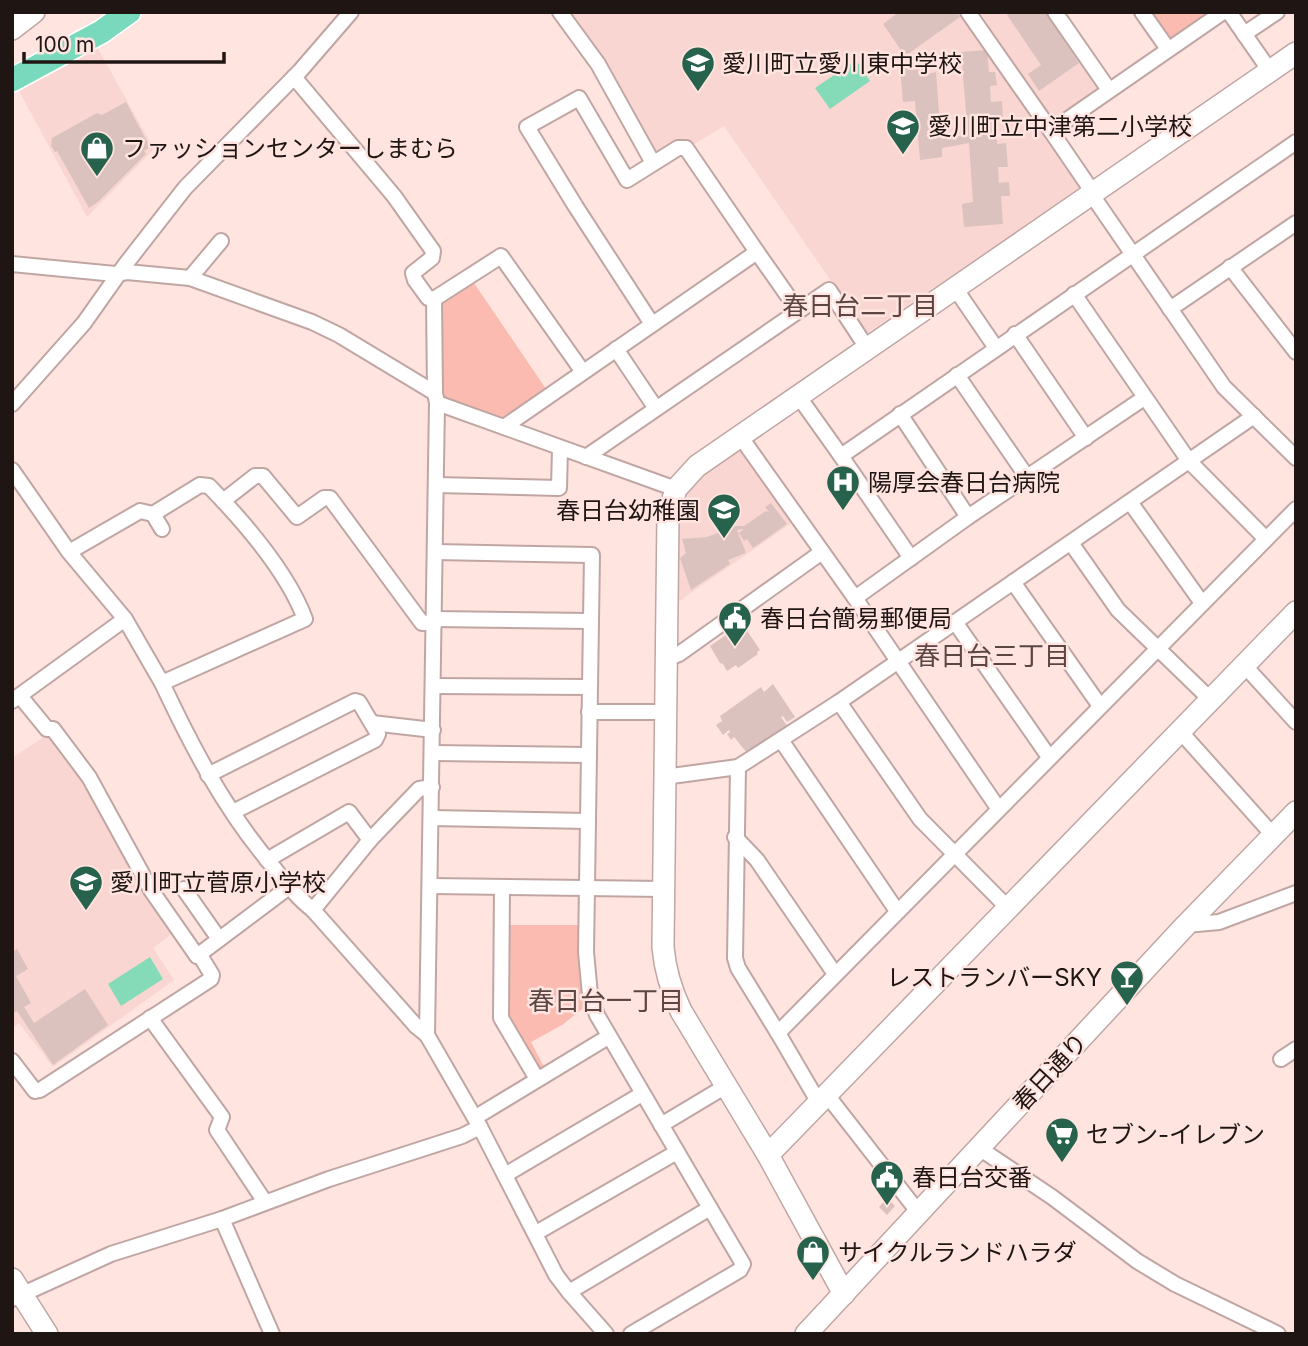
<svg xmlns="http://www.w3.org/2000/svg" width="1308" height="1346" font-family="Inter,'Noto Sans JP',sans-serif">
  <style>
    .built { fill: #f9d6d1 }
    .green { fill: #fbbbb1 }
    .water { fill: #85dbb8 }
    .building { fill: #dcc2be }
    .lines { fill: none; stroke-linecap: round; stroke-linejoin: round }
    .street-casing { stroke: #c0a6a3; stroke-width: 18 }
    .secondary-casing { stroke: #c0a6a3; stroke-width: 24 }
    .primary-casing { stroke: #fff; stroke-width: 26 }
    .street { stroke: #fff; stroke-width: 14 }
    .secondary { stroke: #fff; stroke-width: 21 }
    .primary { stroke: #79d9bc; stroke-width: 23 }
    .labels { text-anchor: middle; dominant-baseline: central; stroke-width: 5; stroke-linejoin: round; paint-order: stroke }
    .poi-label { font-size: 24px; fill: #1f1614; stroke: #ffe4e0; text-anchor: start }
    .street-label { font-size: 24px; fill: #1f1614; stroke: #ffe4e0 }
    .neighbourhood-label { font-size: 26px; fill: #5b4643; stroke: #ffe4e0 }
  </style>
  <rect width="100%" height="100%" fill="#ffe4e0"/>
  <g class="built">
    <polygon points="565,12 960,12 1082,187 867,333 724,126 691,146 686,138 661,155 651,153"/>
    <polygon points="980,12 1048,12 1099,86 1098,92 1057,119 1051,118"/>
    <polygon points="97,47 154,149 87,217 18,89"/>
    <polygon points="742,448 793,522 678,602 678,525 683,500 688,490 702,474"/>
    <polygon points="47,735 56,737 83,773 174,932 153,948 174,980 53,1067 19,1023 12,1028 12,758"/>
  </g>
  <g class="green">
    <polygon points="1149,12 1214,12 1169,41"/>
    <polygon points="472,280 546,389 504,421 440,397 440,302"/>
    <polygon points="508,925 579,925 579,974 586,1006 562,1025 531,1042 545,1069 538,1072 506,1016"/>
  </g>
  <g class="water">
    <polygon points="856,60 870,81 830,109 815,88"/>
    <polygon points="150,957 163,979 121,1006 108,984"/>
  </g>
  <g class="building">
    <polygon points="899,12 956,12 960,17 905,56 883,24"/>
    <polygon points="1010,12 1045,12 1079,63 1039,91 1028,74 1041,65 1007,15"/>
    <polygon points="987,50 989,72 995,72 997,85 990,86 991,102 1002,101 1003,117 995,120 997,144 1006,143 1008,167 998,167 999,183 1009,182 1010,196 1001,196 1003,224 964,227 962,204 973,202 969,143 942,148 942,157 920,160 915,101 903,102 900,68 908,68 907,60 926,59 927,74 936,72 941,139 968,135 961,52"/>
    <polygon points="126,102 150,147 144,151 146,154 99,201 89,208 57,151 55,152 51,146 52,138 97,113 102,115"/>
    <polygon points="771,503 787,524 753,548 747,539 744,541 739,533 744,529 737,530 746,553 728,560 730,564 691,590 680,558 686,553 682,539 707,537 736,526 744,526 766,511 769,512 765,507"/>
    <polygon points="737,626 741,633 746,629 760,650 757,652 758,654 738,668 736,665 727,671 723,664 720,663 710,646 726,635 723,632 727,630 729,632"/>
    <polygon points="773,684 795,717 787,722 783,716 781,717 788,727 748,754 734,737 731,740 727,734 730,732 729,730 723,735 716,725 722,721 720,716 761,687 764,692"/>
    <polygon points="17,949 28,969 16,976 31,1003 24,1007 34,1023 85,989 108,1025 53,1065 17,1011 12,1014 12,952"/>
    <polygon points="887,1198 895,1206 887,1215 879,1207"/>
  </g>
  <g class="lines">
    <g class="street-casing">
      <g id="street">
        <polyline points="560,12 598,64 653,163"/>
        <polyline points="968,12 1051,131 1223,12"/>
        <polyline points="1055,12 1109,90"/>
        <polyline points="1142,12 1168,49"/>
        <polyline points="1229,12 1270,71"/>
        <polyline points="1244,34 1277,12"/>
        <polyline points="294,77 394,196 433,251 432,258 413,273 415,280 428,298 434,299"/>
        <polyline points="1051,131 1094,194"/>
        <polyline points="1092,195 1224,387 1296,458"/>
        <polyline points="757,252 797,309"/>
        <polyline points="12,264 115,274 127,272 190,278 312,322 339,335 435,393 437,403 676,489"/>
        <polyline points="1230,267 1296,352"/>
        <polyline points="190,278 221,241"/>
        <polyline points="955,288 996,348"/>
        <polyline points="1074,294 1189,461 1266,539"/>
        <polyline points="1170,309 1296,223"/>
        <polyline points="1015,334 1086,438"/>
        <polyline points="616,349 655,407"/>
        <polyline points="957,375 1027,477"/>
        <polyline points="435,393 434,299 501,256 583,372"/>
        <polyline points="799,397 841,456 1296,142"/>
        <polyline points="12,404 84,323 125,265 185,188 300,71 351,12"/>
        <polyline points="900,414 968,517"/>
        <polyline points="504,427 757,252 686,148 678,148 627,180 579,98 527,127 576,207 652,324"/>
        <polyline points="740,436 855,598"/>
        <polyline points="841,456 911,558"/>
        <polyline points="586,457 829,290 867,348"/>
        <path d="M12 470 69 552 125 619 162 683 305 619C288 573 243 521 209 486L200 485 153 514 140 511 69 552"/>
        <polyline points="437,485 559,488 560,449"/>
        <polyline points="223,501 255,476 263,476 297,517 324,498 330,498 422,623 435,623"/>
        <polyline points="1130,502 1202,603"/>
        <polyline points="153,514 162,529"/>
        <polyline points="1071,543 1118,610 1210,699"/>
        <polyline points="436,552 592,555 586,952 590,995 597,1015 710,1208 569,1292 556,1275 480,1127"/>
        <polyline points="1013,582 1100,706"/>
        <polyline points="435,619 590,621"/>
        <polyline points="955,622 1049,757"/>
        <polyline points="666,659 679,654 822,552"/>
        <polyline points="1244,665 1296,722"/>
        <path d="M162 683C192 747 224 808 270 863 283 879 296 897 313 910L370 840 419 789 432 787"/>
        <polyline points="434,686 589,687"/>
        <polyline points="20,696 47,729 53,729 89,777 151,890 197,956"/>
        <polyline points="12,701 125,619"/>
        <polyline points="839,702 920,819 1008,908"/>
        <polyline points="589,712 665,712"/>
        <polyline points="372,723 433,730"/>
        <polyline points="1179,730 1273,835"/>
        <polyline points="781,740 897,911"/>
        <polyline points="433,753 588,755"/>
        <polyline points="738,767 735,958 738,968 778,1033"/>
        <polyline points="208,775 355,701 359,702 378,734 375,740 233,812"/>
        <polyline points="664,777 738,767 839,702 1254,416"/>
        <polyline points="998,808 855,598 968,517 1144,398"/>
        <polyline points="432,818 588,821"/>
        <polyline points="735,837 757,860 835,974"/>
        <polyline points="267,860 349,812 370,840"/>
        <polyline points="431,886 663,889"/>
        <polyline points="502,887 501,1018 537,1079"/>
        <polyline points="184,889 219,939"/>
        <polyline points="313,910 416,1026 427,1035"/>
        <polyline points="1186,925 1219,922 1296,893"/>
        <polyline points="150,1018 222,1117 217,1130 265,1202"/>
        <polyline points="1281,1059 1296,1049"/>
        <polyline points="12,1061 35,1091 40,1090 211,979 212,975 201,957 197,956 289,887"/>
        <polyline points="827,1095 919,1213"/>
        <polyline points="819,1103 778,1033 1296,509"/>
        <polyline points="476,1117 608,1037"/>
        <polyline points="661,1125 726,1086"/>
        <polyline points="979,1148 1052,1197 1137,1261 1175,1284 1278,1334"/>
        <polyline points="505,1175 642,1094"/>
        <polyline points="222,1219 272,1334"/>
        <polyline points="536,1233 677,1152"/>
        <polyline points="569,1292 606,1334"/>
        <polyline points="12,1299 111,1254 222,1219 329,1179 462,1136 480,1127 427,1035 437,403"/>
        <polyline points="631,1334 740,1270 743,1264 710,1208"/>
      </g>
    </g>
    <g class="secondary-casing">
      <g id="secondary">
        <polyline points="12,29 34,12"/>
        <polyline points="768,1155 1296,612"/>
        <polyline points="12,1279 47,1334"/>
        <path d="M844 1294 768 1155 681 1011C671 990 665 971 663 947L668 515 676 489 697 466 1296 53"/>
        <polyline points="806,1334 1186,925 1296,812"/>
      </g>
    </g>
    <g class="primary-casing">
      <polyline id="primary" points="12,80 101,32 129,12"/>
    </g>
    <use href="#street" class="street"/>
    <use href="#secondary" class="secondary"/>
    <use href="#primary" class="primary"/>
  </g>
  <defs>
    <g id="school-pin" transform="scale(1.75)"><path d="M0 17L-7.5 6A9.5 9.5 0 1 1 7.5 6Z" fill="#26624c" stroke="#ffe4e0"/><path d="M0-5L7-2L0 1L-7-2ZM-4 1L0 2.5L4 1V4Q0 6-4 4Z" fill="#fff"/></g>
    <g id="shop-pin" transform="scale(1.75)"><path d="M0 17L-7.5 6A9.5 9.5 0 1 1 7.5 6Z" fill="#26624c" stroke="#ffe4e0"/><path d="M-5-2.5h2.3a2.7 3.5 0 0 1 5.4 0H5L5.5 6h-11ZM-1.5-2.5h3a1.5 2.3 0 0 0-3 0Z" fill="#fff"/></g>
    <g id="hospital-pin" transform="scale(1.75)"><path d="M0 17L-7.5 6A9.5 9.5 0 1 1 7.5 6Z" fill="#26624c" stroke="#ffe4e0"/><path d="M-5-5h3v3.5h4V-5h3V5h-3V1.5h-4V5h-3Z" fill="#fff"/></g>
    <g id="civic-pin" transform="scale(1.75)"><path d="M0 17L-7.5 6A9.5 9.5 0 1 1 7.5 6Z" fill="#26624c" stroke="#ffe4e0"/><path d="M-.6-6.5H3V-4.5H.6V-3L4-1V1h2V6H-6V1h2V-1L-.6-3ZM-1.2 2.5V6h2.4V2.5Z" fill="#fff"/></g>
    <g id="bar-pin" transform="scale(1.75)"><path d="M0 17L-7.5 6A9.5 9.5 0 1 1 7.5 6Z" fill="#26624c" stroke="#ffe4e0"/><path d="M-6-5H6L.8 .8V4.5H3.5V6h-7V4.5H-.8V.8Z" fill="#fff"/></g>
    <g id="supermarket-pin" transform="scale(1.75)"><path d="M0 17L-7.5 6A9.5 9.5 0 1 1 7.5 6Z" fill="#26624c" stroke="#ffe4e0"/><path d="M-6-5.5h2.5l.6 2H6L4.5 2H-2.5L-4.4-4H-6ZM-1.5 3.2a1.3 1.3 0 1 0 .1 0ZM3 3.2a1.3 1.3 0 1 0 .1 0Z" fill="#fff"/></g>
  </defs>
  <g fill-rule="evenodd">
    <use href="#school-pin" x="698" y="63"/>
    <use href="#school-pin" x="903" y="126"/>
    <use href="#shop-pin" x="97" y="148"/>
    <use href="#hospital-pin" x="843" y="482"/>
    <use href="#school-pin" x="724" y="510"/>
    <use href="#civic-pin" x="735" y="618"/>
    <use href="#school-pin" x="86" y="882"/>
    <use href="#bar-pin" x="1127" y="977"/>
    <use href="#supermarket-pin" x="1062" y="1134"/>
    <use href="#civic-pin" x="887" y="1177"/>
    <use href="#shop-pin" x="813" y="1252"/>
  </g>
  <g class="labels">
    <g class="poi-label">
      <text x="722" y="63">愛川町立愛川東中学校</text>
      <text x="928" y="126">愛川町立中津第二小学校</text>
      <text x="122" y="148">ファッションセンターしまむら</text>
      <text x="868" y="482">陽厚会春日台病院</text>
      <text x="700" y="510" text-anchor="end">春日台幼稚園</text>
      <text x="760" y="618">春日台簡易郵便局</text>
      <text x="110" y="882">愛川町立菅原小学校</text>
      <text x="1102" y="977" text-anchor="end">レストランバーSKY</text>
      <text x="1086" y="1134">セブン-イレブン</text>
      <text x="912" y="1177">春日台交番</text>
      <text x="838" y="1252">サイクルランドハラダ</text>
    </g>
    <g class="street-label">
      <text transform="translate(1050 1072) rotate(-47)">春日通り</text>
    </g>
    <g class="neighbourhood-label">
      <text x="860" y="305">春日台二丁目</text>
      <text x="992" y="655">春日台三丁目</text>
      <text x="606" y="1000">春日台一丁目</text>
    </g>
  </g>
  <rect width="1308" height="1346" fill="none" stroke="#1f1614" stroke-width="28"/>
  <path d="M24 52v10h200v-10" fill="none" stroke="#1f1614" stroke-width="3.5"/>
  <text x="35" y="52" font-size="21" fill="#1f1614" stroke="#ffe4e0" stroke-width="5" paint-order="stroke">100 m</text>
</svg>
